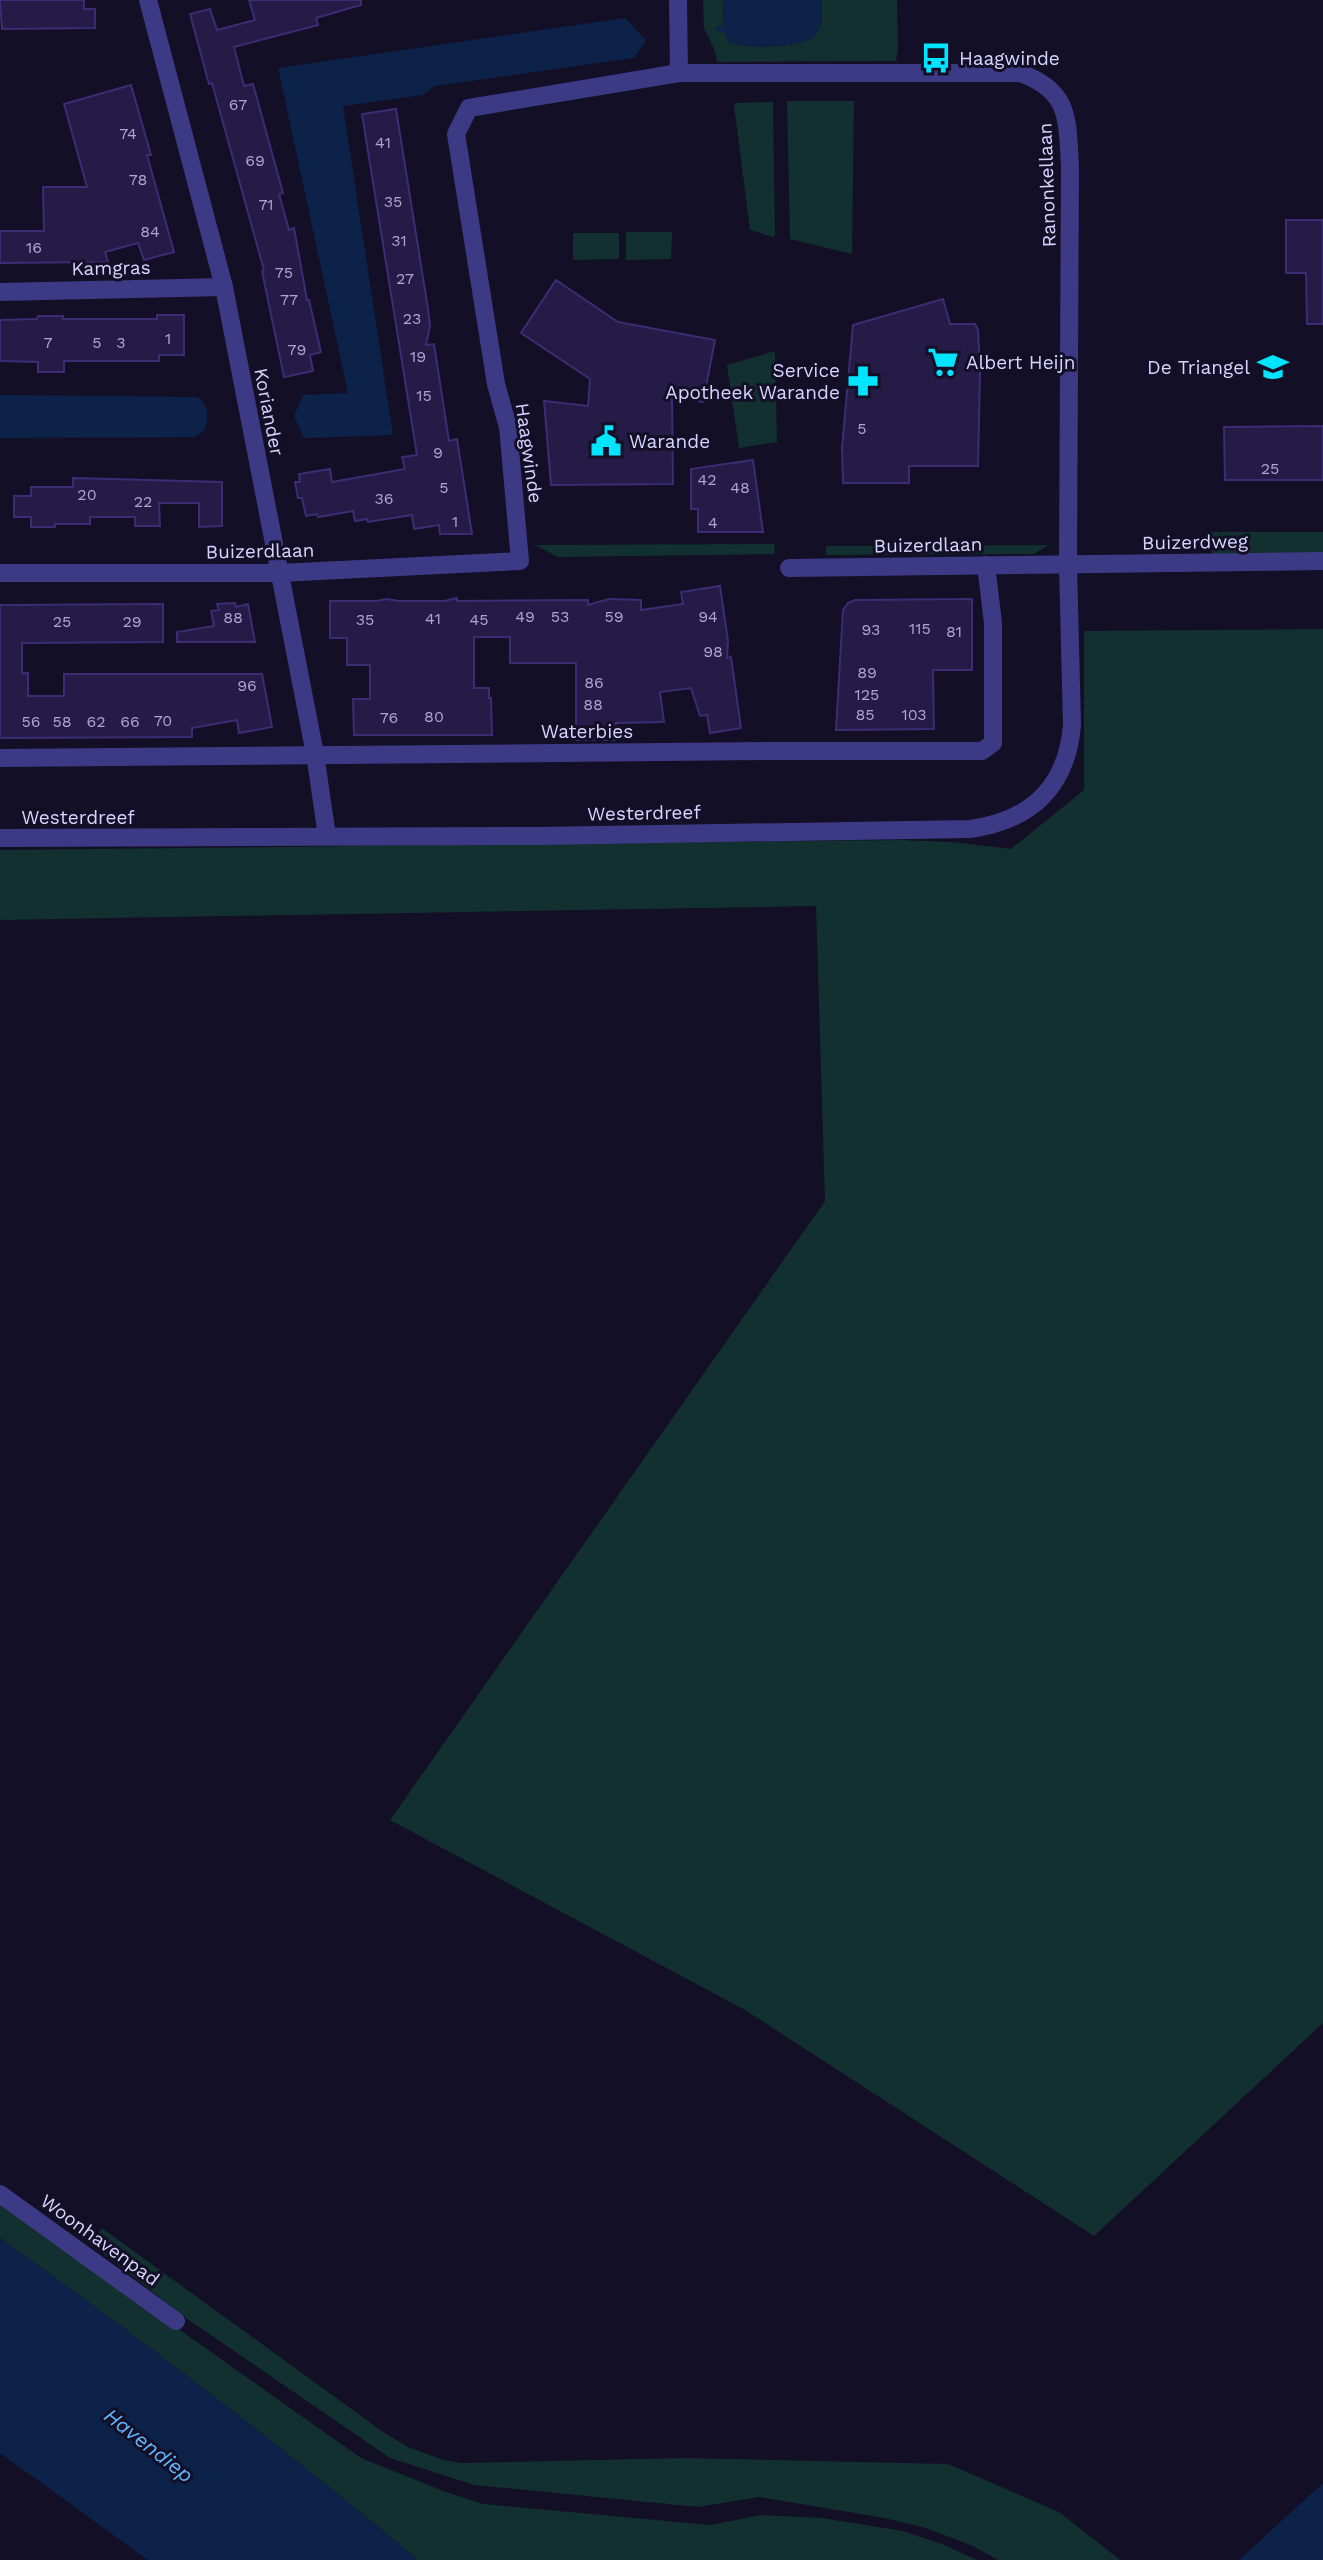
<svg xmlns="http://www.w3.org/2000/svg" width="1323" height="2560" font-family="'Work Sans',sans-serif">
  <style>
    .green { fill: #12302f }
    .water { fill: #0c2248 }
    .building { fill: #241b47; stroke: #3b2d73; stroke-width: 2 }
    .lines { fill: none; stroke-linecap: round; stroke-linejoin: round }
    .minor { stroke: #3d3a85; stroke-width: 18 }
    .labels { text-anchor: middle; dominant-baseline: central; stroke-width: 6; stroke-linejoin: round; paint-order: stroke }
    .number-label { font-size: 16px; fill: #aca6d1 }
    .poi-label { font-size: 19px; fill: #d9d4ff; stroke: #130f26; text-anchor: start }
    .street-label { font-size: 19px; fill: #d9d4ff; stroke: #130f26 }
    .water-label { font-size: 21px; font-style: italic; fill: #62b6ff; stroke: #130f26 }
  </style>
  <rect width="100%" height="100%" fill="#130f26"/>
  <g class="green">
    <path d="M703 0H723L724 32 730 43C751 48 811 51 820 28 823 20 821 9 821 0H897L898 49 896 61 717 62 715 51 704 28Z"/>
    <polygon points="787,101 854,101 852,254 790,239"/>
    <polygon points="773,102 775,235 773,237 750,230 734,105 735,103"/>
    <polygon points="626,232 672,232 671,259 626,260"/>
    <polygon points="573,233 619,233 619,259 573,260"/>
    <polygon points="775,351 777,442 739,448 727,365"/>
    <rect x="1212" y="532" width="111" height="22"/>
    <polygon points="775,544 774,554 558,557 535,545"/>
    <polygon points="1048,545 1034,554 826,555 826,546"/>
    <polygon points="1323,629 1323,2023 1094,2236 745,2010 390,1820 825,1201 816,906 0,920 0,850 900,840 952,842 1011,849 1084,790 1084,631"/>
    <path d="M0 2203 361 2458 446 2492 483 2504 710 2525 761 2515 822 2518 903 2531 942 2544 977 2560H418C283 2447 143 2340 0 2238Z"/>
    <polygon points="102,2228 383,2432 408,2447 443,2460 463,2463 684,2458 948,2464 1059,2512 1120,2560 998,2560 973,2546 926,2528 884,2518 759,2497 698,2507 474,2485 390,2458 186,2318 91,2244"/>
  </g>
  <g class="water">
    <path d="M723 0H821C821 11 824 23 817 33 807 49 747 49 730 43L724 32 716 31 715 27 724 26Z"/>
    <polygon points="625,18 646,40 634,58 435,86 423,95 343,106 393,435 304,438 294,416 303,395 348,393 278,68"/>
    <path d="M0 395 197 397C210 406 209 418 204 431L194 437 0 438Z"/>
    <path d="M0 2238C143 2340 283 2447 418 2560H148L0 2453Z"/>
    <polygon points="1323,2483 1323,2560 1239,2560"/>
  </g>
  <g class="building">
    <polygon points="0,0 84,0 84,9 95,9 95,28 2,29"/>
    <polygon points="249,0 361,0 361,5 316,18 318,25 234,47 244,86 253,84 283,193 279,194 289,230 294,228 307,300 309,300 321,352 310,355 313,371 284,377 262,271 264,270 212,83 209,84 190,14 210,9 217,30 255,20"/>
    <polygon points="131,85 151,155 147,155 174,252 144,260 138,243 105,252 108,262 0,263 0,231 44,231 43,187 87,187 64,104"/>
    <polygon points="396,109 428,309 430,326 426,345 434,344 449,441 457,439 472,534 440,534 439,525 414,529 412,515 368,522 367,519 355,521 353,511 318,517 317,514 306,516 302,498 298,498 295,482 300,482 299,474 330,469 332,482 405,469 402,457 417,455 362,114"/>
    <polygon points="1286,220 1323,220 1323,324 1307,324 1306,273 1286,273"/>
    <polygon points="556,280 618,322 715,340 703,402 672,396 673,484 551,485 544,401 588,406 590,379 521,333"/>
    <polygon points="943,299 950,324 975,324 978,330 980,373 978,466 909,466 909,483 843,483 842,448 853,325"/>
    <polygon points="157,315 184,315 184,355 159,355 159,361 64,361 64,372 38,372 38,362 0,361 0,320 37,319 38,316 63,316 63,319 157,319"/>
    <polygon points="1323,426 1323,480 1225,480 1224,427"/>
    <polygon points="753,460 763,532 698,532 698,509 691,509 691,469"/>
    <polygon points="73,478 222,482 222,526 199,527 199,503 159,503 160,526 135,526 135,517 90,517 90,524 55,524 55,527 31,527 31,517 14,517 14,496 31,496 31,487 73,487"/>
    <polygon points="720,586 728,641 727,658 731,657 741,728 710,733 707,715 700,716 691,688 660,692 664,722 616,723 616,740 576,740 576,663 510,663 510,637 474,637 474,688 489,688 489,698 491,698 492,735 354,735 353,699 370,699 370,665 347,665 347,638 330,638 330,601 376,601 387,599 399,601 444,601 457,598 457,601 588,600 588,605 609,599 641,600 641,610 683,604 681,592"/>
    <polygon points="972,599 972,670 933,670 934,729 836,730 843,610 848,603 855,600"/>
    <polygon points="235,603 236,607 248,604 255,642 177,642 177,632 214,626 211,611 219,610 217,604"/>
    <polygon points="163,604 163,642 22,643 22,673 28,673 28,696 64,696 64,674 262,674 272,727 239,733 237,720 192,728 192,737 0,738 0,605"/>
  </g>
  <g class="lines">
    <g class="minor">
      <polyline points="148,0 224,287 315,754 327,836"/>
      <polyline points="678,0 679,73"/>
      <polyline points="0,292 224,287"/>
      <polyline points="789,568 1323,561"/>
      <path d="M0 573H279L520 561 508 427 496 384 456 134 469 108 679 73H1020C1071 91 1067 120 1070 167L1068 566 1072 725C1067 787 1030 821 970 829L541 836 0 838"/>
      <polyline points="0,758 775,751 982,751 993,743 993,623 986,565"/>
      <polyline points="0,2194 176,2321"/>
    </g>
  </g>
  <defs>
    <g id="bus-bare" transform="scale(2.415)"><path d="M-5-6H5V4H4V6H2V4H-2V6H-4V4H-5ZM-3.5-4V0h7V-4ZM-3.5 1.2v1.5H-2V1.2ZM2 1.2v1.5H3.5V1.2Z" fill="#00e5ff" stroke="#130f26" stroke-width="2.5" paint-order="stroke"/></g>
    <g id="supermarket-bare" transform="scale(2.415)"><path d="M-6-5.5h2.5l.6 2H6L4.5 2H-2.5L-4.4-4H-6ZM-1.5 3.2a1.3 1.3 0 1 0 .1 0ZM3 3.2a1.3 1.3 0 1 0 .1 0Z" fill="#00e5ff" stroke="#130f26" stroke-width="2.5" paint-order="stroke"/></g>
    <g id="school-bare" transform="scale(2.415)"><path d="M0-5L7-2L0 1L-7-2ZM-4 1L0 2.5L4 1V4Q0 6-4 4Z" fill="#00e5ff" stroke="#130f26" stroke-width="2.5" paint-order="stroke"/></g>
    <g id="pharmacy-bare" transform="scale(2.415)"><path d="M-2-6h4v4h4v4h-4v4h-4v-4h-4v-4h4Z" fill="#00e5ff" stroke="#130f26" stroke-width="2.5" paint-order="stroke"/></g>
    <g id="civic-bare" transform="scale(2.415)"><path d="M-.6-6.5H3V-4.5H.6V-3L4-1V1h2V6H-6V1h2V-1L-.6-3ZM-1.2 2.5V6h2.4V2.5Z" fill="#00e5ff" stroke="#130f26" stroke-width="2.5" paint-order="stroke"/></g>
  </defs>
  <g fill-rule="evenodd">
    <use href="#bus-bare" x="936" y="58"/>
    <use href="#supermarket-bare" x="943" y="362"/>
    <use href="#school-bare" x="1273" y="367"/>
    <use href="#pharmacy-bare" x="863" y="381"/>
    <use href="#civic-bare" x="606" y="441"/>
  </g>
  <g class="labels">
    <g class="number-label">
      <text x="238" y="104">67</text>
      <text x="128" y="133">74</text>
      <text x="383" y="142">41</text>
      <text x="255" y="160">69</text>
      <text x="138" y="179">78</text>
      <text x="393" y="201">35</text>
      <text x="266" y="204">71</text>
      <text x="150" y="231">84</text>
      <text x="399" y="240">31</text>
      <text x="34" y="247">16</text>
      <text x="284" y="272">75</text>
      <text x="405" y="278">27</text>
      <text x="289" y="299">77</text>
      <text x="412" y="318">23</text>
      <text x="168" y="338">1</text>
      <text x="48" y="342">7</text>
      <text x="97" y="342">5</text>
      <text x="121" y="342">3</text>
      <text x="297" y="349">79</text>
      <text x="418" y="356">19</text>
      <text x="424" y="395">15</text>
      <text x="862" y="428">5</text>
      <text x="438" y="452">9</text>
      <text x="1270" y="468">25</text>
      <text x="707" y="479">42</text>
      <text x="444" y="487">5</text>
      <text x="740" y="487">48</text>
      <text x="87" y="494">20</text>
      <text x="384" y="498">36</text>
      <text x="143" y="501">22</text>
      <text x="455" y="521">1</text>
      <text x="713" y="522">4</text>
      <text x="525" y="616">49</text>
      <text x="560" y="616">53</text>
      <text x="614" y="616">59</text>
      <text x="708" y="616">94</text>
      <text x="233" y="617">88</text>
      <text x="433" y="618">41</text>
      <text x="365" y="619">35</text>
      <text x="479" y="619">45</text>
      <text x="62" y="621">25</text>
      <text x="132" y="621">29</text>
      <text x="920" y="628">115</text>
      <text x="871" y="629">93</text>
      <text x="954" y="631">81</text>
      <text x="713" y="651">98</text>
      <text x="867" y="672">89</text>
      <text x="594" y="682">86</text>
      <text x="247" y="685">96</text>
      <text x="867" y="694">125</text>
      <text x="593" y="704">88</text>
      <text x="865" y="714">85</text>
      <text x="914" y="714">103</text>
      <text x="434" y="716">80</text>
      <text x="389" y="717">76</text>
      <text x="163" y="720">70</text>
      <text x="31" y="721">56</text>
      <text x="62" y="721">58</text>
      <text x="96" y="721">62</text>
      <text x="130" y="721">66</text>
    </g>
    <g class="poi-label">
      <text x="959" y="58">Haagwinde</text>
      <text x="966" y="362">Albert Heijn</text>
      <text x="1250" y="367" text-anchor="end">De Triangel</text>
      <text x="840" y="370" text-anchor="end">Service<tspan x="840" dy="22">Apotheek Warande</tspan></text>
      <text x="629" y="441">Warande</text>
    </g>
    <g class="street-label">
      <text transform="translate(1047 185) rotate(-92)">Ranonkellaan</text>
      <text transform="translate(111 268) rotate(-1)">Kamgras</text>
      <text transform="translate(269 412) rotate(79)">Koriander</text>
      <text transform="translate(529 453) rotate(82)">Haagwinde</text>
      <text transform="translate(1195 542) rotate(-1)">Buizerdweg</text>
      <text transform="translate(928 545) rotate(-1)">Buizerdlaan</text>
      <text transform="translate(260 551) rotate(-1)">Buizerdlaan</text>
      <text x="587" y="731">Waterbies</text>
      <text transform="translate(644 813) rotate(-1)">Westerdreef</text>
      <text x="78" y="817">Westerdreef</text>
      <text transform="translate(100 2240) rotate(36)">Woonhavenpad</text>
    </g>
    <g class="water-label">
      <text transform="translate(149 2445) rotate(38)">Havendiep</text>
    </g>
  </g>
</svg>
